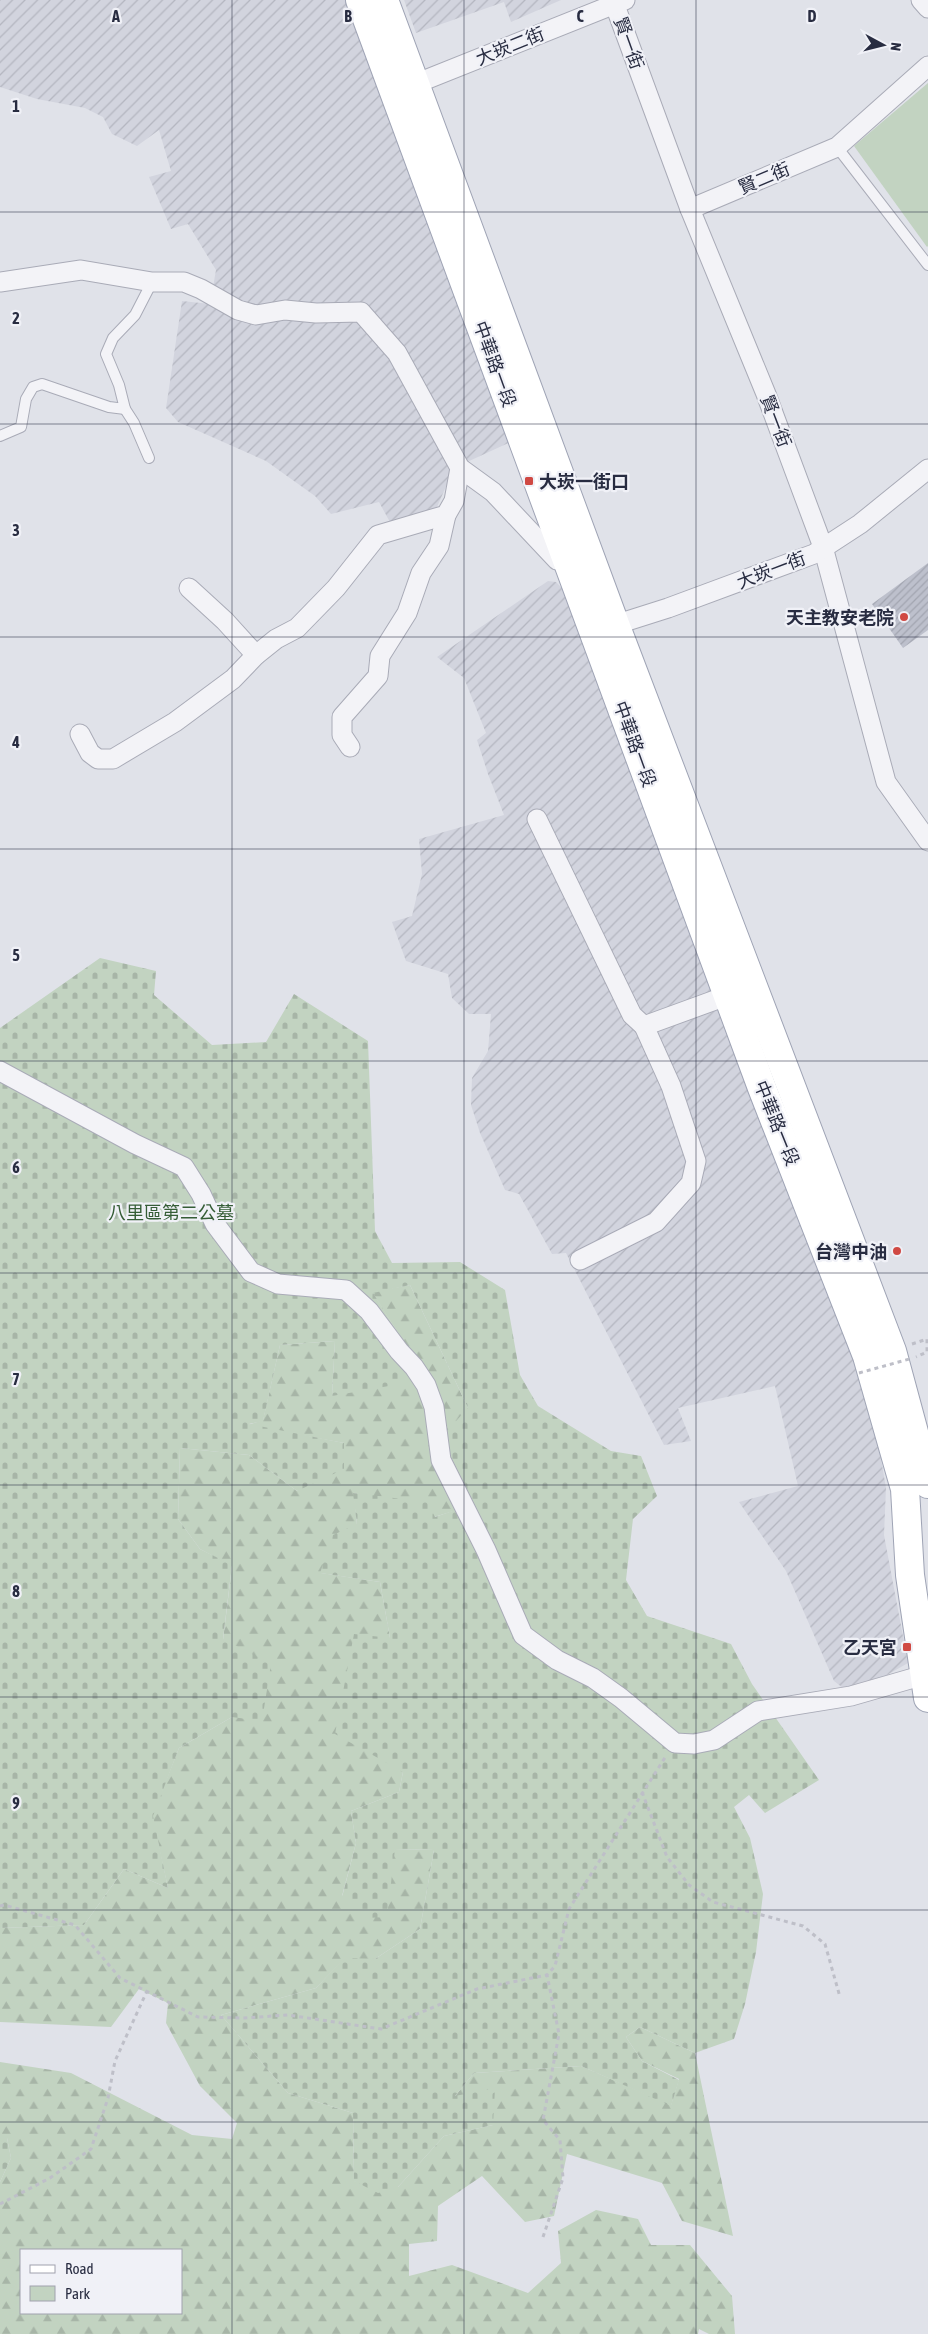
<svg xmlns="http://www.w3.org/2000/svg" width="928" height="2334" font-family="'Asap Condensed','Noto Sans TC',sans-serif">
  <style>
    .industrial { fill: url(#industrial-furrows) }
    .forest { fill: url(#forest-firs); fill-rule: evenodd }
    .cemetery { fill: url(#cemetery-stones) }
    .park { fill: #c2d3c1 }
    .building { fill: url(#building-hatch) }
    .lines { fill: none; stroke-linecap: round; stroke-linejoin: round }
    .service-casing { stroke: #a9abb7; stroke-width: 12 }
    .minor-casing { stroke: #a9abb7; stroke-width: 21 }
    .primary-casing { stroke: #9fa4b5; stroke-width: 30 }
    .path { stroke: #bebfc8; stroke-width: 3; stroke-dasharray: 4 4; stroke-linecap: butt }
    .service { stroke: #f3f3f7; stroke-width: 10 }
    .minor { stroke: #f3f3f7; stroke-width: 19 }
    .primary { stroke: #fff; stroke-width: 28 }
    .path-bridge { stroke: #bebfc8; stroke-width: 3; stroke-dasharray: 4 4; stroke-linecap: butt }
    .grid { fill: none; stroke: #282c41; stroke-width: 1; stroke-opacity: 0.55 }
    .poi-dot { fill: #d04943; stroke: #f0f1f7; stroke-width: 2 }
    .labels { text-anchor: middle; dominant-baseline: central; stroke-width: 4.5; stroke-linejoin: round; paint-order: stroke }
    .street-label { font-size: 18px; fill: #282c41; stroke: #f0f1f7 }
    .poi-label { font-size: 18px; font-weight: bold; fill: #282c41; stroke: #f0f1f7; text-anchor: end }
    .park-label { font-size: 18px; fill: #355d36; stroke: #f0f1f7 }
    .grid-label { font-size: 16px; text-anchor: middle; font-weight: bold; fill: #282c41; stroke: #f0f1f7; stroke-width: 4.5; stroke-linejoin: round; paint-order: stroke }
  </style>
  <defs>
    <pattern id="industrial-furrows" width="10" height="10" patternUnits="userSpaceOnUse" patternTransform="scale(1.25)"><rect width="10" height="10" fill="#d2d4de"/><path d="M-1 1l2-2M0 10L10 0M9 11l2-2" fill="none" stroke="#b4b6c0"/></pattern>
    <pattern id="forest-firs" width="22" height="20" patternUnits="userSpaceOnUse" patternTransform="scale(1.25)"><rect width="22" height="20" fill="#c2d3c1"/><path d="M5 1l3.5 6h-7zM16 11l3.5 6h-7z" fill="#a7b5a7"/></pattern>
    <pattern id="cemetery-stones" width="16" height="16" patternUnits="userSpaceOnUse" patternTransform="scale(1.25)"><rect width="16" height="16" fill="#c2d3c1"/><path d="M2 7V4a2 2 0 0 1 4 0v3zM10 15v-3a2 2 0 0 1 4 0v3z" fill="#a7b5a7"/></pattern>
    <pattern id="building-hatch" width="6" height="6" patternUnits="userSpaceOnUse" patternTransform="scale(1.25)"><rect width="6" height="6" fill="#bdc0cc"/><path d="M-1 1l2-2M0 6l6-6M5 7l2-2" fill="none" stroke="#a2a5b0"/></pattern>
  </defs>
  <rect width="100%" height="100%" fill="#e0e2e9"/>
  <g class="industrial">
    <polygon points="0,0 347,0 513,441 454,468 437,507 391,524 379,502 331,514 315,496 266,461 178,422 166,408 182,301 210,304 216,270 188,224 171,229 149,177 171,171 159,130 137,146 112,134 103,117 85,108 37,99 0,87"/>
    <polygon points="404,0 561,0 511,22 504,2 416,33"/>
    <polygon points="548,581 556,582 562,588 873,1412 886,1488 884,1535 908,1663 852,1695 834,1681 786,1571 739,1502 798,1486 775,1386 678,1408 691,1441 664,1445 566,1253 552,1254 519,1194 505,1190 480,1133 471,1105 472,1078 488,1051 491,1014 469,1014 452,998 448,974 406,961 392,922 412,916 422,874 419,839 504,815 488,774 477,740 486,733 464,678 437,657"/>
  </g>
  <path class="forest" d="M410 1285 468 1408 467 1507 434 1517 354 1493 357 1525 321 1573 380 1582 390 1638 403 1772 399 1792 351 1811 356 1843 342 1896 395 1849 434 1850 420 1929 375 1959H344L316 1988 221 2015 288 2093 353 2113 354 2181 398 2187 444 2136 493 2125 455 2096 474 2073 581 2066 671 2105 679 2079 642 2061 626 2037 640 2027 695 2053 733 2236 682 2221 662 2183 567 2154 554 2216 525 2222 482 2176 438 2206 437 2241 409 2244V2276L452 2265 528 2293 561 2263 558 2231 596 2210 638 2219 651 2245H690L732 2296 735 2334H709L699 2329 698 2334H0V2182L11 2158 7 2138H0V2062L71 2073 192 2135 232 2139 237 2123 200 2086 166 2023 168 2003 139 1989 111 2027 0 2022V1928L84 1925 124 1869 168 1888 152 1816 179 1748 232 1717 223 1640 232 1566 200 1549 178 1519 180 1448 249 1455 297 1491 344 1443 248 1425 263 1420 280 1345 335 1341 332 1396 414 1358 372 1292ZM21 2250H181V2313H21Z"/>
  <g class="cemetery">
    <polygon points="100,958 156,971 154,995 212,1045 266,1042 294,994 368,1041 375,1231 392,1263 460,1262 505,1290 520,1375 538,1406 611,1451 641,1456 657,1496 633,1519 626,1580 647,1616 731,1644 752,1684 819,1780 765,1813 749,1795 734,1807 750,1838 763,1894 756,1952 745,2004 734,2039 695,2053 640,2027 626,2037 642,2061 679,2080 671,2106 581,2066 474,2073 455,2096 495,2088 493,2125 444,2136 398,2187 378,2193 354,2181 353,2113 288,2093 221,2015 316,1988 344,1958 375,1959 420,1929 434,1850 395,1849 387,1917 365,1918 342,1897 356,1843 351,1811 399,1792 403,1772 335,1734 354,1634 390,1638 380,1582 320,1573 333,1535 357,1524 353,1493 427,1502 435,1517 467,1506 434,1445 468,1408 410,1285 373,1293 414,1358 400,1384 332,1396 335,1341 280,1345 263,1421 249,1424 344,1443 344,1469 297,1491 249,1455 180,1448 178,1519 200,1549 232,1565 223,1639 271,1664 262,1721 232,1717 179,1748 153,1816 168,1888 124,1869 84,1925 0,1928 0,1028"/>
    <polygon points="0,2138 7,2138 11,2158 0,2182"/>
  </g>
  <polygon class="park" points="928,83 928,246 927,247 854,146"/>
  <polygon class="building" points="928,563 928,630 903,648 872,604"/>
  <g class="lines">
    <g class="service-casing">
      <g id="service">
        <polyline points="837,147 928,265"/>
        <polyline points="125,409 134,423 149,458"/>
        <polyline points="0,436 21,427 26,399 33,387 42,384 109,407 125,409 119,385 106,354 113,338 135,315 152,282"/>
      </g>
    </g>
    <g class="minor-casing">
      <g id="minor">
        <polyline points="613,0 690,209 766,394 823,547 886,782 928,841"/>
        <polyline points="921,0 928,8"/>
        <polyline points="405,88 625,0"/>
        <polyline points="690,209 837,147 928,66"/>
        <polyline points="0,282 81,270 152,282 184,282 201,289 238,310 256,315 285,310 316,313 361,312 397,353 460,468 493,492 557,560 571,559"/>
        <polyline points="189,588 225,621 256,655"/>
        <polyline points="605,628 668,608 814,554 860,524 928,469"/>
        <polyline points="80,734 90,753 98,759 113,759 175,722 233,679 256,655 276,639 297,628 336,588 378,535 446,515 454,501 460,468"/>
        <polyline points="350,747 342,735 342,717 378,676 380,656 407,613 421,573 439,546 446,515"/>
        <polyline points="537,819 632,1015 644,1026 729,995"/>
        <polyline points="0,1071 135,1144 184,1167 201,1194 215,1224 251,1272 278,1284 346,1290 369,1311 399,1351 414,1367 426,1385 434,1407 441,1460 486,1550 523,1635 557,1660 593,1678 621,1698 675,1743 694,1744 714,1740 758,1711 851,1696 924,1675"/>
        <polyline points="580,1260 656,1222 691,1183 696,1161 671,1086 644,1026"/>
      </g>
    </g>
    <g class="primary-casing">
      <g id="primary">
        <polyline points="360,0 762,1088 867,1356 905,1489 910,1575 928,1698"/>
        <polyline points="384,0 615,624 892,1351 928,1484"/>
      </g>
    </g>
    <g class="path">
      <polyline points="912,1344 927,1339 927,1352 916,1357"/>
      <polyline points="642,1792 667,1857 689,1885 713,1902 803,1926 825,1944 840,1997"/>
      <polyline points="0,1906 4,1905 75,1925 120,1978 198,2017 243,2018 288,2015 381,2029 477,1989 547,1975"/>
      <polyline points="0,2204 50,2178 91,2149 108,2098 115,2061 147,1991"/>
      <polyline points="543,2237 563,2178 560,2140 543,2120 559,2034 547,1975 555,1966 569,1909 666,1756"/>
    </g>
    <use href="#service" class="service"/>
    <use href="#minor" class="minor"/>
    <use href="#primary" class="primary"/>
    <polyline class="path-bridge" points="859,1373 913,1358"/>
  </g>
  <path class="grid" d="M232 0V2334M464 0V2334M696 0V2334M0 212H928M0 424H928M0 637H928M0 849H928M0 1061H928M0 1273H928M0 1485H928M0 1697H928M0 1910H928M0 2122H928"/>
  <g class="poi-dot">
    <rect x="524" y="476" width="10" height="10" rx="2.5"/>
    <circle cx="904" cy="617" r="5"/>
    <circle cx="897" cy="1251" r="5"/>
    <rect x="902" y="1642" width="10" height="10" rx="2.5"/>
  </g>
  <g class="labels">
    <g class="street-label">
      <text transform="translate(629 43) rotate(70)">賢一街</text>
      <text transform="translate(510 46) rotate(-22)">大崁二街</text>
      <text transform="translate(764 178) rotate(-23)">賢二街</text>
      <text transform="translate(495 364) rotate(70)">中華路一段</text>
      <text transform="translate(776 421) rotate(69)">賢一街</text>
      <text transform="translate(771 570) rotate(-21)">大崁一街</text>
      <text transform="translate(635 744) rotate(70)">中華路一段</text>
      <text transform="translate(777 1123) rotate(68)">中華路一段</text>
    </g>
    <g class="poi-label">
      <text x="539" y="481" text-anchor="start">大崁一街口</text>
      <text x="894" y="617">天主教安老院</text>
      <text x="887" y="1251">台灣中油</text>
      <text x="897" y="1647">乙天宮</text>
    </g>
    <g class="park-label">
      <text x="171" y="1212">八里區第二公墓</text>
    </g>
  </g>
  <g class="grid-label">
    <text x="116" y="22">A</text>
    <text x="348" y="22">B</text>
    <text x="580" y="22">C</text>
    <text x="812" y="22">D</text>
    <text x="16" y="112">1</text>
    <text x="16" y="324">2</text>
    <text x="16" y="536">3</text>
    <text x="16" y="748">4</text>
    <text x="16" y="961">5</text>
    <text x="16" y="1173">6</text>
    <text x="16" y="1385">7</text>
    <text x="16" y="1597">8</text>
    <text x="16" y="1809">9</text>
  </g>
  <rect x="20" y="2249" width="162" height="65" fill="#f0f1f7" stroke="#a0a2ae"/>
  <rect x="30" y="2265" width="25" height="8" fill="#ffffff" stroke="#a0a2ae"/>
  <text x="65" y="2274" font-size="15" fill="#282c41">Road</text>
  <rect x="30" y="2286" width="25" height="15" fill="#c2d3c1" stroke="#a0a2ae"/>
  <text x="65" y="2299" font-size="15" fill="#282c41">Park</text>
  <g transform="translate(883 45) rotate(97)" stroke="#f0f1f7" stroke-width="4" paint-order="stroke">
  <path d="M0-4L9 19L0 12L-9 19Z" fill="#282c41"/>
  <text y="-8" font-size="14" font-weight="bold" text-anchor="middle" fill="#282c41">N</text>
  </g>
</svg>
